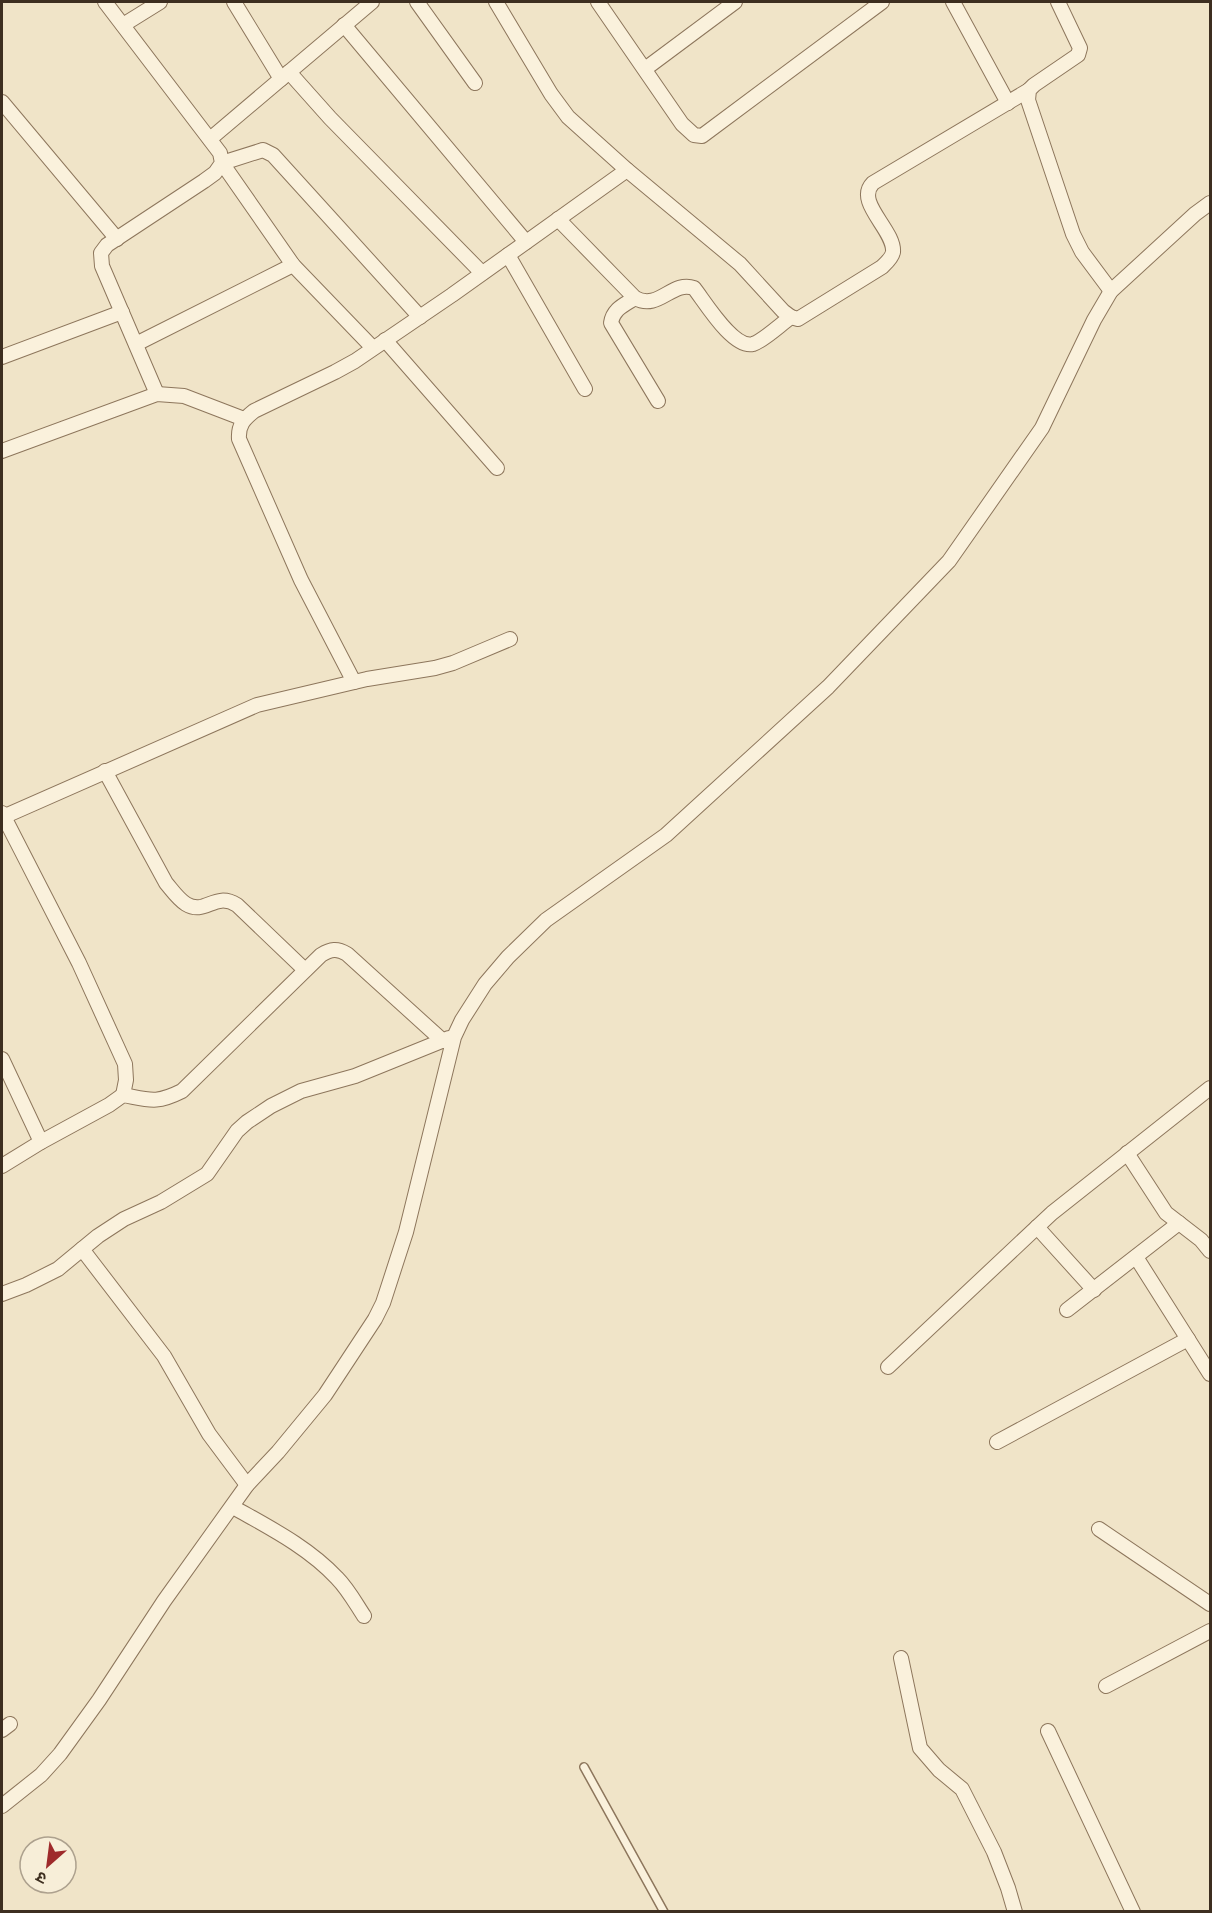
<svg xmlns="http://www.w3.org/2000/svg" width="1212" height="1913" font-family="Georgia,'Noto Sans Devanagari',serif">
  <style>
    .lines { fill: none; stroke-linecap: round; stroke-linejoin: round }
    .lane-casing { stroke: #8d765c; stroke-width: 10 }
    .street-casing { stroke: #8d765c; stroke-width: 16 }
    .lane { stroke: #faf1dc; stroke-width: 7 }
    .street { stroke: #faf1dc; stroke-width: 14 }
  </style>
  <rect width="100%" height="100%" fill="#f0e4c8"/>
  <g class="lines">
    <g class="lane-casing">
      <polyline id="lane" points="584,1767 664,1912"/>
    </g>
    <g class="street-casing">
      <g id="street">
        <polyline points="105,2 220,153 222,163 215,173 204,181 107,245 101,253 102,266 157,394"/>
        <polyline points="234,2 281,79"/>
        <polyline points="417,2 475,83"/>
        <path d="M496 2 551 94 568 117 627 170 740 264 783 311 791 317 798 319 882 267C886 263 892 258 893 252 895 230 854 202 873 183L1029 90"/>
        <polyline points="598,2 682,124 694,135 702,136 882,2"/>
        <polyline points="953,2 1008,103"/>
        <polyline points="1058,2 1080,48 1078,55 1034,85 1029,90 1028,100 1073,234 1082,252 1111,291"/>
        <polyline points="123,25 160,2"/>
        <polyline points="344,25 526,242"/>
        <polyline points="645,69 735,2"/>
        <polyline points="289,72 330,118 482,273"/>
        <polyline points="2,102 117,239"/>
        <polyline points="210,139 372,2"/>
        <path d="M558 219 635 298C659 311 672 280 694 288 705 302 733 349 753 344 763 341 781 324 791 317"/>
        <polyline points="508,255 585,389"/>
        <path d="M635 298C624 305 613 309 611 323L658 401"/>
        <polyline points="385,340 497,468"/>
        <polyline points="136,344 293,265"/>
        <polyline points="373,348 293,265 222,163 263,150 273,155 420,317"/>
        <polyline points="2,357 122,312"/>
        <polyline points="2,451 157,394 184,396 244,419"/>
        <path d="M354 682 301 580 239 439C238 425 244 419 254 411L335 372 355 361 452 295 627 170"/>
        <path d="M105 771 166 883C172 890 178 899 186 904 206 916 214 891 237 905L305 970"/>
        <polyline points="2,813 79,963 125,1064 126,1080 123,1095"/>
        <polyline points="3,817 257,705 367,679 435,668 453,663 510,639"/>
        <polyline points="2,1059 41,1142"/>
        <polyline points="1127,1153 1166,1213 1201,1240 1210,1251"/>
        <path d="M2 1166 41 1142 109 1105 123 1095C150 1100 156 1104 182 1091L321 955C331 949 337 948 347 954L443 1041"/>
        <polyline points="1037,1227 1094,1290"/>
        <polyline points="82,1249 164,1356 209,1434 247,1485"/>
        <polyline points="1136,1257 1210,1374"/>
        <polyline points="2,1294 26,1285 58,1269 98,1236 124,1219 161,1202 207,1174 237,1131 247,1122 271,1106 301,1091 355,1076 449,1038"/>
        <polyline points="1067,1310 1179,1223"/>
        <polyline points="888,1367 1052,1213 1210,1088"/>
        <polyline points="997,1442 1188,1339"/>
        <path d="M233 1507C270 1528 308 1547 337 1578 348 1589 356 1604 364 1616"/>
        <polyline points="1099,1529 1210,1604"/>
        <polyline points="901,1658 920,1748 939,1770 962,1789 994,1852 1008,1888 1015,1912"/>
        <polyline points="1106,1686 1210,1631"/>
        <polyline points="2,1730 10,1724"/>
        <polyline points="1048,1731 1133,1912"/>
        <polyline points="2,1806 41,1775 60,1754 99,1700 164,1601 247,1485 278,1452 325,1395 375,1319 383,1303 406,1232 454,1037 462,1020 485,984 508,957 546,920 666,835 828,687 949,561 1042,428 1094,320 1111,291 1195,214 1210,203"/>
      </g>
    </g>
    <use href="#lane" class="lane"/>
    <use href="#street" class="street"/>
  </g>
  <rect width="1212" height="1913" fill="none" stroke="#3d2e20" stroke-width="6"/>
  <g transform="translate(48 1865) rotate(208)"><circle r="28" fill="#f7eed8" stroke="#ada18e" stroke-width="1.5"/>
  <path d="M0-4.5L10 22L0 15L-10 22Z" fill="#9e2a2b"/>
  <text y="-9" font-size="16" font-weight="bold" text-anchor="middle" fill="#3d2e20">उ</text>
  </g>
</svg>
